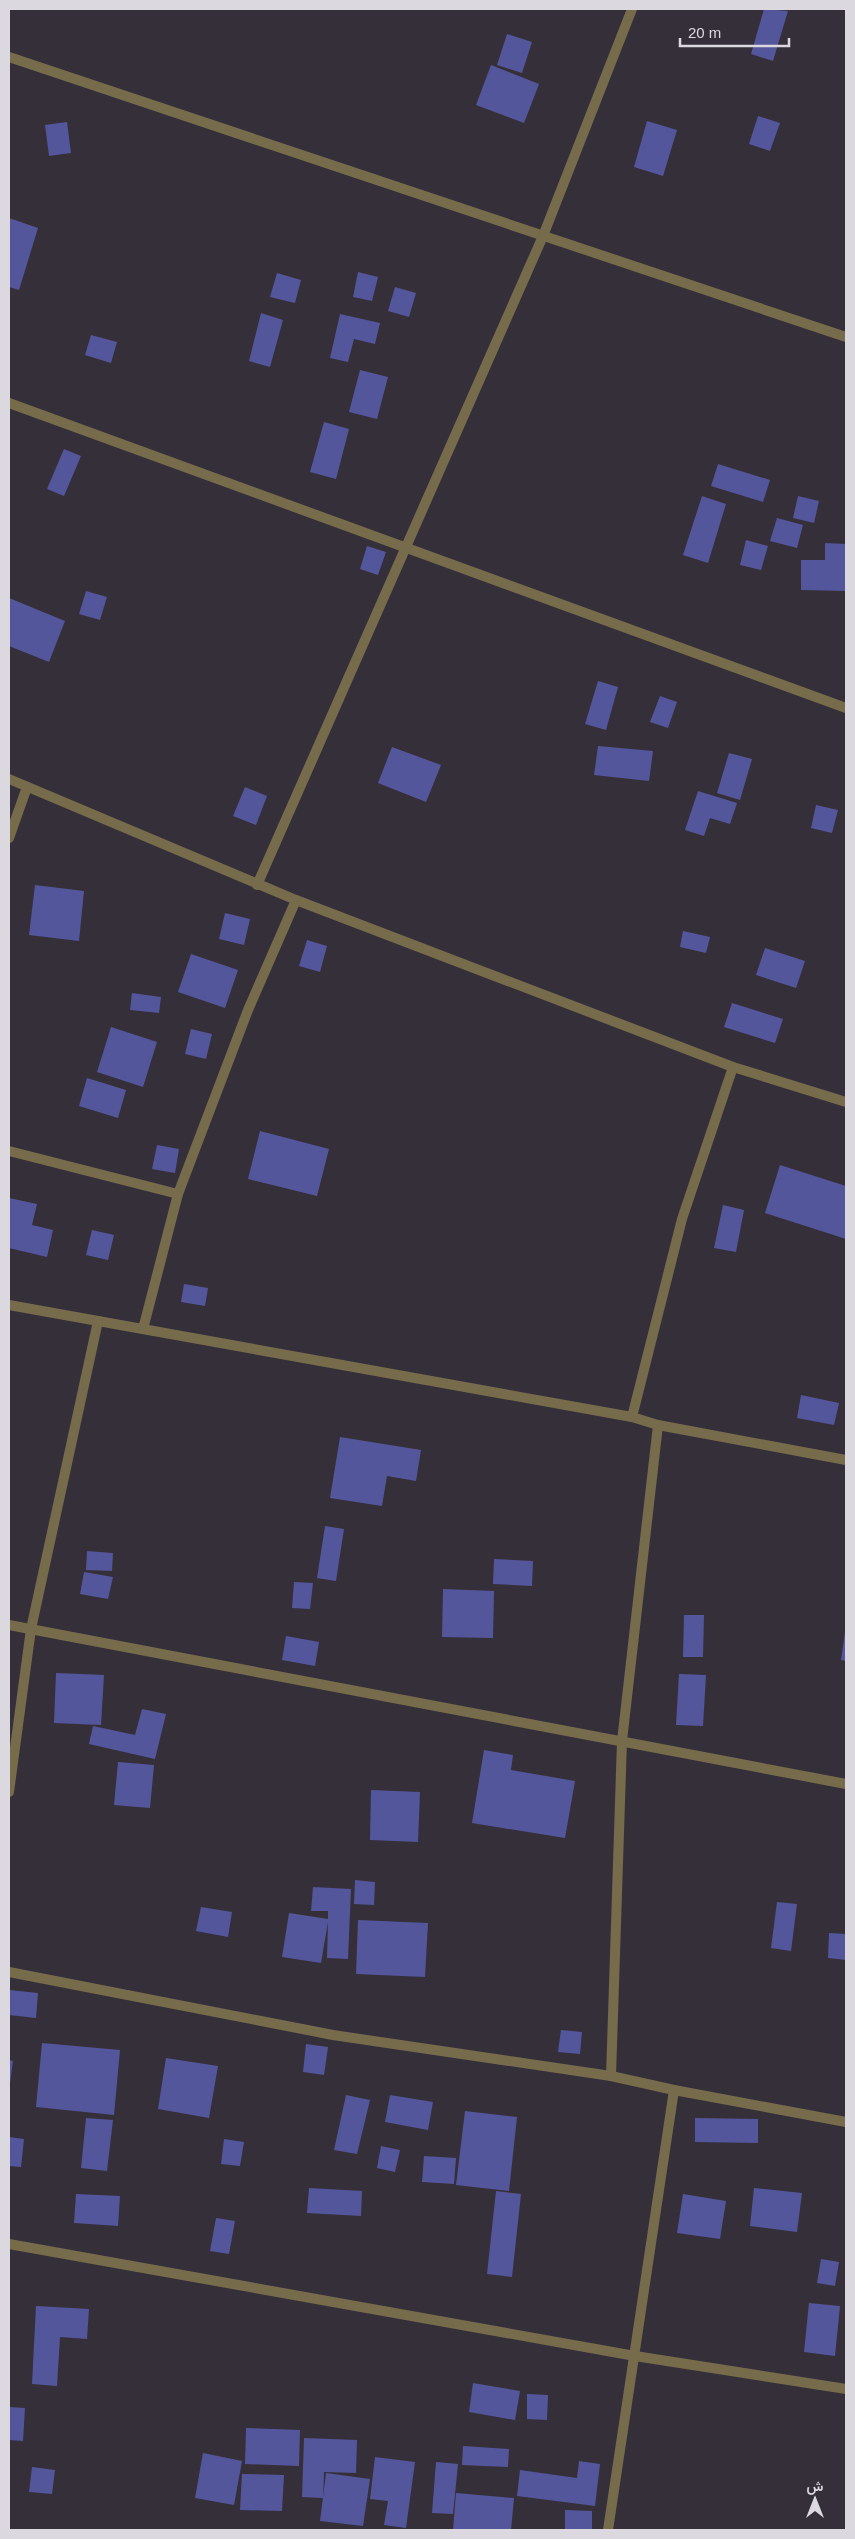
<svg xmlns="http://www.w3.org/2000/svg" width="855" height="2539" font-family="Arial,Vazirmatn,sans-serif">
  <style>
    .building { fill: #54569b }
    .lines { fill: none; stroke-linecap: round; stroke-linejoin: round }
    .minor { stroke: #766b4b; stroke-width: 10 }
  </style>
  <rect width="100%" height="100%" fill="#352f3a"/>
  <g class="building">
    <polygon points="764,9 788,11 773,61 751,54"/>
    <polygon points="507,34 532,42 522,73 497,65"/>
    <polygon points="491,65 539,84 524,123 476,105"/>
    <polygon points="758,116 780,123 770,151 749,144"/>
    <polygon points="647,121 677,130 663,176 634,167"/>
    <polygon points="67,122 71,153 49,156 45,125"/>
    <polygon points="9,218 38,228 19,290 9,287"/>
    <polygon points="358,272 378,277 372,301 353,297"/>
    <polygon points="277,273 301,280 295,303 270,297"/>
    <polygon points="395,287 416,293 409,317 388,311"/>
    <polygon points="261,313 283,320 270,367 249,361"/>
    <polygon points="340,314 380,323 375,344 354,339 348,362 330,358"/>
    <polygon points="91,335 117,342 111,363 85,355"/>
    <polygon points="360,370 388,377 377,419 349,412"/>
    <polygon points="324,422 349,429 336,479 310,472"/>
    <polygon points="64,449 81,456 64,496 47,489"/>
    <polygon points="718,464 770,480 763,502 711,486"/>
    <polygon points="702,496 726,504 708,563 683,555"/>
    <polygon points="798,496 819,501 814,523 793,518"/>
    <polygon points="777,518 803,525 797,548 770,541"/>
    <polygon points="746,540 768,546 761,570 740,565"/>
    <polygon points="825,543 846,544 846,591 801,590 801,560 825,560"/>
    <polygon points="367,546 386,552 378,575 360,569"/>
    <polygon points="86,591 107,597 100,620 79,614"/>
    <polygon points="9,598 65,621 49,662 9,646"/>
    <polygon points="598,681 618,687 606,730 585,724"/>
    <polygon points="660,696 677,702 668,728 650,722"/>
    <polygon points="598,746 653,751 649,781 594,775"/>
    <polygon points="392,747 441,765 426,802 378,783"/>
    <polygon points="729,753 752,759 740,800 717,793"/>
    <polygon points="245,787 267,796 256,825 233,816"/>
    <polygon points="698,791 737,803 730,824 710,818 704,836 685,830"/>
    <polygon points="816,805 838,810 832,833 811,828"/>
    <polygon points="35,885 84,891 79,941 29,935"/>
    <polygon points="225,913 250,919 244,945 219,939"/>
    <polygon points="683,931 710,937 706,953 680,947"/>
    <polygon points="307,940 327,946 320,972 299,966"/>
    <polygon points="765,948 805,961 796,988 756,975"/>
    <polygon points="191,954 238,970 225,1008 178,992"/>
    <polygon points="132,993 161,997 159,1013 130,1010"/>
    <polygon points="732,1003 783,1019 775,1043 724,1027"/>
    <polygon points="111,1027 157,1042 143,1087 97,1072"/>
    <polygon points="191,1029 212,1034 206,1059 185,1054"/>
    <polygon points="87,1078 126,1090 118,1118 79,1106"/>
    <polygon points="260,1131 329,1149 317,1196 248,1179"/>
    <polygon points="157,1145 179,1149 175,1173 152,1169"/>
    <polygon points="780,1165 846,1186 846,1239 765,1213"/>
    <polygon points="9,1198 37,1204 32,1225 53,1230 47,1257 9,1248"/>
    <polygon points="723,1205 744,1210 736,1252 714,1248"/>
    <polygon points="92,1230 114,1235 108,1260 86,1255"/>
    <polygon points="184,1284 208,1288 205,1306 181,1302"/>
    <polygon points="801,1395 839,1403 834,1425 797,1418"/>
    <polygon points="340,1437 421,1450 416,1481 387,1476 382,1506 330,1498"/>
    <polygon points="325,1526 344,1529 336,1581 317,1578"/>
    <polygon points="87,1551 113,1553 112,1571 86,1570"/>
    <polygon points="494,1559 533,1561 532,1586 493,1584"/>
    <polygon points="84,1572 113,1577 108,1599 80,1594"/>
    <polygon points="294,1582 313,1583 310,1609 292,1608"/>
    <polygon points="443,1589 494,1591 493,1638 442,1637"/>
    <polygon points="684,1615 704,1615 703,1657 683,1657"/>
    <polygon points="845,1632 846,1632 846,1661 841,1660"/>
    <polygon points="286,1636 319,1642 315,1666 282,1660"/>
    <polygon points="56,1673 104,1675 101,1725 54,1723"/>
    <polygon points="679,1674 706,1675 703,1726 676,1725"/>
    <polygon points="142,1709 166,1714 155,1759 89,1744 93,1726 135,1735"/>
    <polygon points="484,1750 513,1755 511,1770 575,1781 565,1838 472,1823"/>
    <polygon points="118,1762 154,1765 150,1808 114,1805"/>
    <polygon points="371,1790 420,1792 418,1842 370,1840"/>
    <polygon points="355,1880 375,1882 374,1905 354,1904"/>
    <polygon points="313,1887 351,1889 348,1959 327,1958 328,1922 321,1963 282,1957 289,1913 328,1919 328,1911 311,1911"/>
    <polygon points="777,1902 797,1904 791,1951 771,1948"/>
    <polygon points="201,1907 232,1912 228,1937 196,1931"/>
    <polygon points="358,1920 428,1923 425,1977 356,1974"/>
    <polygon points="829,1933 846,1934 846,1960 828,1958"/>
    <polygon points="9,1990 38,1993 36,2018 9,2015"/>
    <polygon points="561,2030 582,2032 580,2054 558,2052"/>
    <polygon points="42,2043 120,2050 114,2115 36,2107"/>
    <polygon points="306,2044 328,2047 324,2075 303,2072"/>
    <polygon points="166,2058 218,2066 209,2118 158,2109"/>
    <polygon points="9,2060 13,2061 10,2083 9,2083"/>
    <polygon points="346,2095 370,2100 357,2154 334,2150"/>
    <polygon points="390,2095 433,2102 428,2130 385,2122"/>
    <polygon points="465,2111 517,2117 509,2191 456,2185"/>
    <polygon points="86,2118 113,2120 107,2171 81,2168"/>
    <polygon points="695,2118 758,2119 758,2143 695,2142"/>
    <polygon points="9,2137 24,2139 21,2167 9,2166"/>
    <polygon points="224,2139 244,2142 240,2166 221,2164"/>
    <polygon points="381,2146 400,2150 395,2172 377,2168"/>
    <polygon points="424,2156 456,2158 454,2184 422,2182"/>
    <polygon points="309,2188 362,2191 361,2216 307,2213"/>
    <polygon points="754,2188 802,2193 797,2232 750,2226"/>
    <polygon points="496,2191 521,2194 512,2277 487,2274"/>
    <polygon points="76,2194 120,2196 118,2226 74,2223"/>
    <polygon points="683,2194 726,2201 720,2239 677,2233"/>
    <polygon points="216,2218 235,2221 229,2254 210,2251"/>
    <polygon points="821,2259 839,2262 835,2286 817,2283"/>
    <polygon points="809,2303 840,2306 835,2356 804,2352"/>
    <polygon points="36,2306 89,2309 87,2339 60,2337 57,2386 32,2384"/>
    <polygon points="473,2383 520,2391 515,2420 469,2412"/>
    <polygon points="527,2394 548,2395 547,2420 527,2419"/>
    <polygon points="9,2407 25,2408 23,2441 9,2440"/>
    <polygon points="246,2428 300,2430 299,2466 245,2464"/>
    <polygon points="304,2438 357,2440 356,2473 324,2472 323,2498 302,2497"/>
    <polygon points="463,2446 509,2449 508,2467 462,2465"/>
    <polygon points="203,2453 242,2461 234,2505 195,2498"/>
    <polygon points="375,2457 415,2462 406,2528 384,2525 388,2501 370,2499"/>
    <polygon points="579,2461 600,2464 595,2506 517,2496 520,2470 577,2478"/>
    <polygon points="436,2462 458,2464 453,2514 432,2513"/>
    <polygon points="32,2467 55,2470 52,2494 29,2492"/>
    <polygon points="326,2473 370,2479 363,2526 320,2521"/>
    <polygon points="242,2474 284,2475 282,2511 240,2510"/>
    <polygon points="456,2493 514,2498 511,2530 453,2530"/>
    <polygon points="565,2510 592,2511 592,2530 565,2530"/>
  </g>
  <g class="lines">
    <g class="minor">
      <polyline points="9,57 846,337"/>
      <polyline points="9,403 846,708"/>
      <polyline points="9,779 296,900 733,1067 846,1102"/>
      <polyline points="9,838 27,787"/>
      <polyline points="257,885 543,236 632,9"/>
      <polyline points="9,1151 178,1194"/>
      <polyline points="9,1305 632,1417 658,1425 846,1460"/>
      <polyline points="143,1329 178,1194 248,1010 296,900"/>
      <polyline points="632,1417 682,1219 733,1067"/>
      <polyline points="9,1625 846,1784"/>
      <polyline points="9,1792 31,1629 98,1321"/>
      <polyline points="9,1972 333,2035 611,2076 674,2090 846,2122"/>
      <polyline points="611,2076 622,1741 658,1425"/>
      <polyline points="9,2244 635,2356 846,2389"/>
      <polyline points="608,2530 674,2090"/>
    </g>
  </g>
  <rect width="855" height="2539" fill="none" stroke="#dcd8e0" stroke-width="20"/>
  <g transform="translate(815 2499)" stroke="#352f3a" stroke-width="4" paint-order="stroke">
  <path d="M0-4L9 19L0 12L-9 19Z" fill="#dcd8e0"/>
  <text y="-8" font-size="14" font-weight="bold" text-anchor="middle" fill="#dcd8e0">ش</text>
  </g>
  <path d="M680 38v8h109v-8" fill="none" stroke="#dcd8e0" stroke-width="2.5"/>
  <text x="688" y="38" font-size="15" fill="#dcd8e0" stroke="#352f3a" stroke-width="4" paint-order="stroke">20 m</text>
</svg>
